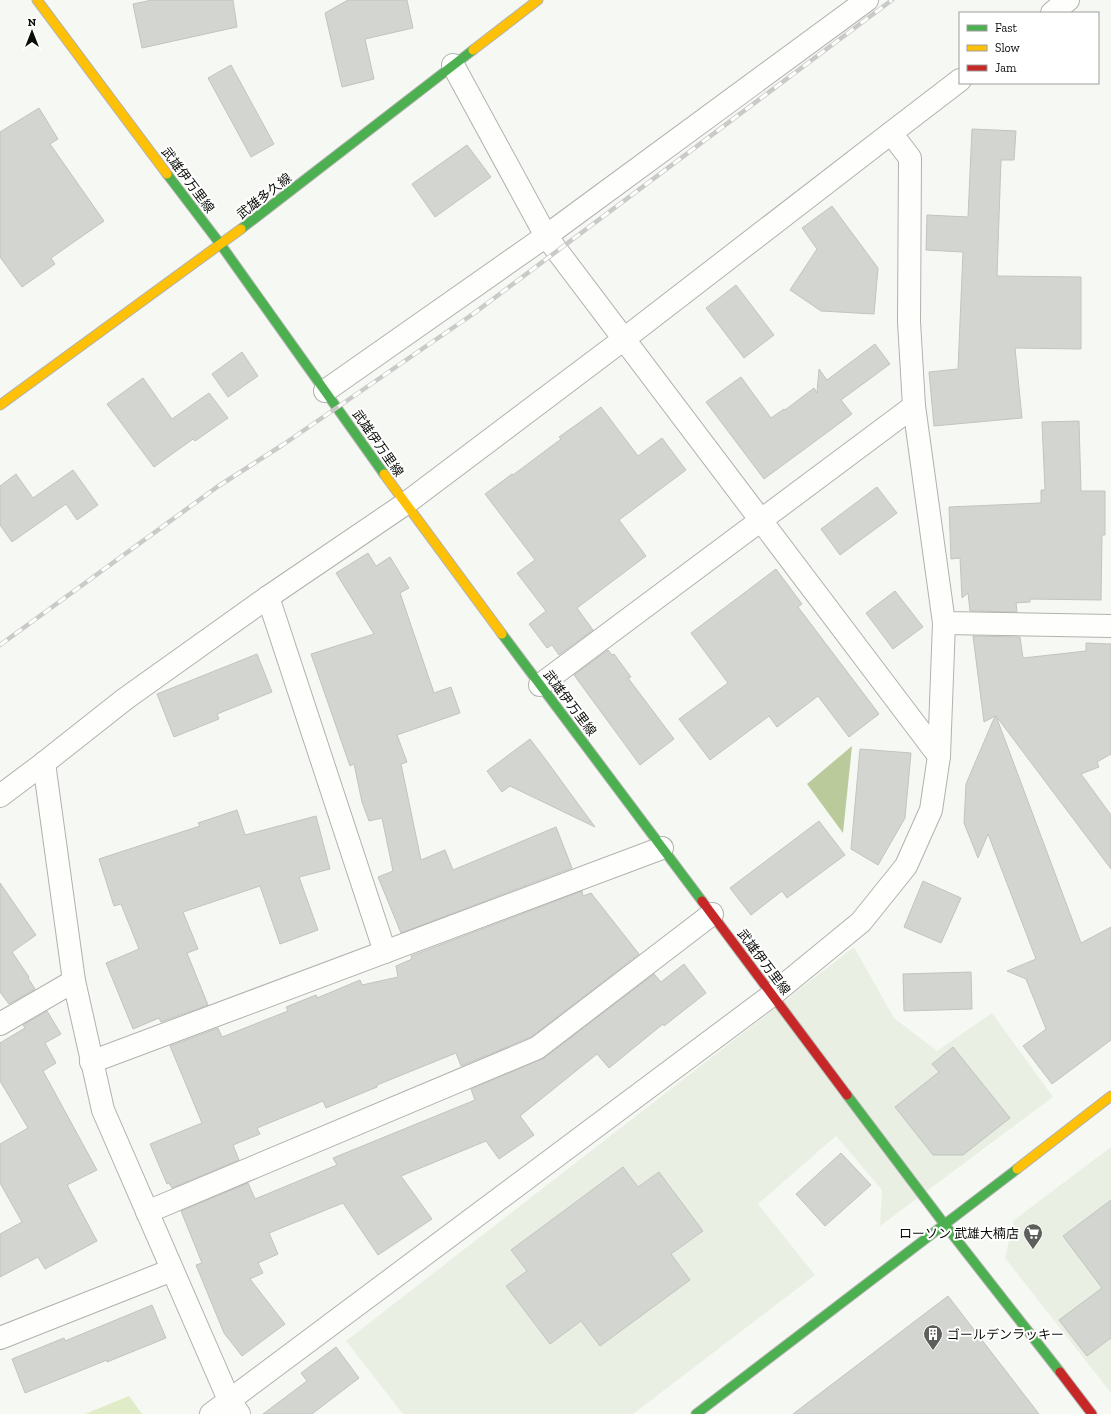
<svg xmlns="http://www.w3.org/2000/svg" width="1111" height="1414" font-family="'Zilla Slab','Noto Sans JP',serif">
  <style>
    .built { fill: #eaefe3 }
    .green { fill: #dfecc7 }
    .water { fill: #baca9b }
    .building { fill: #d3d5d1; stroke: #c2c4c0 }
    .lines { fill: none; stroke-linecap: round; stroke-linejoin: round }
    .street-casing { stroke: #b1b2ae; stroke-width: 24 }
    .fast-casing { stroke: #b1b2ae; stroke-width: 11 }
    .slow-casing { stroke: #b1b2ae; stroke-width: 11 }
    .jam-casing { stroke: #b1b2ae; stroke-width: 11 }
    .street { stroke: #fefefd; stroke-width: 22 }
    .fast { stroke: #4caf50; stroke-width: 9 }
    .slow { stroke: #ffc107; stroke-width: 9 }
    .jam { stroke: #c62828; stroke-width: 9 }
    .rail-casing { stroke: #cacac8; stroke-width: 4.5 }
    .rail { stroke: #fff; stroke-width: 3; stroke-dasharray: 9; stroke-linecap: butt }
    .labels { text-anchor: middle; dominant-baseline: central; stroke-width: 4; stroke-linejoin: round; paint-order: stroke }
    .street-label { font-size: 13px; fill: #0b0d09; stroke: #fff }
    .poi-label { font-size: 13px; fill: #0b0d09; stroke: #fff; text-anchor: end }
  </style>
  <rect width="100%" height="100%" fill="#f6f8f3"/>
  <g class="built">
    <polygon points="854,947 894,1018 937,1051 992,1013 1053,1097 880,1226 882,1190 836,1136 758,1204 815,1275 633,1414 403,1414 346,1341"/>
    <polygon points="1111,1147 1111,1393 1005,1258 1014,1220"/>
  </g>
  <polygon class="green" points="129,1396 142,1414 85,1414"/>
  <polygon class="water" points="852,746 843,833 807,784"/>
  <g class="building">
    <polygon points="152,0 233,0 237,27 142,48 133,4"/>
    <polygon points="348,0 407,0 413,28 365,39 374,79 342,87 325,13"/>
    <polygon points="231,65 274,144 251,157 208,78"/>
    <polygon points="39,108 58,139 50,144 104,221 51,258 55,264 22,287 0,257 0,132"/>
    <polygon points="972,129 1016,131 1014,160 1001,160 997,276 1081,277 1081,349 1015,348 1022,418 934,426 929,372 958,369 963,252 926,250 927,215 968,217"/>
    <polygon points="467,145 491,177 435,217 412,184"/>
    <polygon points="832,206 878,268 874,314 821,311 790,290 817,249 802,228"/>
    <polygon points="736,285 774,335 744,358 706,308"/>
    <polygon points="875,344 890,364 841,400 852,414 764,479 706,402 741,377 771,418 784,409 785,410 814,388 817,393 819,369 827,380"/>
    <polygon points="242,352 258,376 228,397 212,374"/>
    <polygon points="143,378 172,419 209,393 228,418 195,441 193,439 154,467 107,404"/>
    <polygon points="601,407 638,456 662,438 686,470 619,520 646,556 577,608 593,630 559,655 552,645 547,648 529,624 546,611 517,573 535,560 485,494 512,474 513,475 561,439 559,437"/>
    <polygon points="1079,421 1081,491 1105,491 1105,535 1102,535 1101,600 1030,599 1030,602 1016,603 1017,612 970,611 968,593 962,598 960,558 951,559 949,507 1041,503 1041,490 1045,490 1042,422"/>
    <polygon points="73,470 98,505 77,520 66,504 12,542 0,525 0,486 16,474 33,498"/>
    <polygon points="877,487 897,513 840,555 821,529"/>
    <polygon points="368,553 376,566 390,557 409,588 400,593 434,693 451,687 460,713 397,735 407,762 401,764 421,860 445,850 453,870 556,827 572,868 401,933 378,877 393,871 382,818 369,821 362,802 354,764 350,766 311,654 374,634 336,573"/>
    <polygon points="776,569 802,604 798,607 879,714 849,737 818,696 777,727 769,716 710,760 679,719 728,683 691,633"/>
    <polygon points="895,591 923,627 893,649 866,613"/>
    <polygon points="973,636 1020,637 1023,658 1086,651 1086,643 1111,644 1111,754 1097,762 1099,767 1081,774 1111,815 1111,869 996,716 1081,943 1111,927 1111,1040 1052,1084 1023,1046 1046,1029 1026,979 1007,971 1036,959 988,834 978,858 964,823 966,784 995,716 984,722"/>
    <polygon points="608,650 612,655 614,654 631,677 628,678 674,739 640,765 574,675"/>
    <polygon points="257,654 272,692 217,714 219,719 174,737 157,694"/>
    <polygon points="530,739 546,760 595,827 510,786 502,792 487,771"/>
    <polygon points="860,749 911,753 905,818 878,865 851,849"/>
    <polygon points="237,810 245,835 316,816 330,869 299,877 318,930 280,944 260,886 183,912 198,949 187,953 208,1005 161,1022 159,1018 133,1029 106,963 139,949 121,904 114,906 99,859 200,826 198,823"/>
    <polygon points="819,821 845,855 787,898 782,891 751,915 730,888"/>
    <polygon points="923,881 961,898 941,943 904,927"/>
    <polygon points="0,883 36,935 12,952 29,977 28,978 35,989 9,1004 0,992"/>
    <polygon points="582,891 583,896 591,893 639,954 531,1037 461,1066 456,1053 377,1085 377,1087 326,1108 323,1101 257,1128 260,1134 233,1145 239,1160 172,1188 169,1183 167,1184 150,1144 202,1123 170,1046 218,1028 222,1037 288,1011 286,1007 316,995 317,998 360,980 362,985 398,977 396,966 412,959 411,956"/>
    <polygon points="684,964 706,993 664,1026 663,1024 609,1068 597,1054 520,1116 534,1135 499,1159 486,1141 401,1176 432,1219 378,1255 343,1203 269,1233 278,1254 258,1263 263,1273 250,1279 285,1324 242,1356 224,1333 196,1265 202,1263 181,1211 248,1183 255,1199 337,1165 333,1158 475,1100 471,1089 544,1058 654,974 661,982"/>
    <polygon points="971,972 972,1009 904,1011 903,974"/>
    <polygon points="47,1011 61,1034 45,1043 56,1063 43,1071 97,1170 67,1185 97,1241 45,1269 38,1257 0,1277 0,1234 22,1222 0,1183 0,1144 28,1128 0,1081 0,1043 25,1028 23,1025"/>
    <polygon points="953,1047 1010,1118 963,1155 933,1155 895,1107 939,1072 932,1064"/>
    <polygon points="841,1153 871,1185 825,1226 796,1194"/>
    <polygon points="623,1167 638,1187 659,1172 703,1231 671,1254 690,1280 600,1346 581,1321 550,1344 506,1286 527,1271 511,1250"/>
    <polygon points="1111,1200 1111,1338 1087,1356 1059,1320 1102,1288 1063,1236"/>
    <polygon points="948,1296 1039,1414 793,1414"/>
    <polygon points="152,1305 166,1338 107,1362 107,1360 25,1393 12,1359 64,1338 65,1341"/>
    <polygon points="336,1347 359,1378 312,1414 263,1414 307,1381 301,1373"/>
  </g>
  <g class="lines">
    <g class="street-casing">
      <g id="street">
        <polyline points="1052,13 1068,0"/>
        <polyline points="325,391 546,236 867,0"/>
        <polyline points="268,597 385,952"/>
        <polyline points="944,623 914,406 909,322 910,158 891,133 960,80"/>
        <polyline points="540,685 914,406"/>
        <polyline points="939,756 944,623 1111,626"/>
        <polyline points="44,763 74,981 103,1110 229,1400 239,1414"/>
        <polyline points="0,796 44,763 125,699 268,597 405,504 624,339 891,133"/>
        <polyline points="0,1024 74,981"/>
        <polyline points="91,1062 662,848"/>
        <polyline points="147,1212 537,1048 712,914"/>
        <polyline points="0,1338 172,1270"/>
        <polyline points="211,1414 772,995 861,922 906,866 931,810 939,756 546,236 453,65"/>
      </g>
    </g>
    <g class="fast-casing">
      <g id="fast">
        <polyline points="167,174 221,245 384,474"/>
        <polyline points="241,229 473,50"/>
        <polyline points="502,634 702,901"/>
        <polyline points="847,1095 945,1225 1060,1372"/>
        <polyline points="696,1414 1017,1169"/>
      </g>
    </g>
    <g class="slow-casing">
      <g id="slow">
        <polyline points="37,0 167,174"/>
        <polyline points="473,50 538,0"/>
        <polyline points="0,405 241,229"/>
        <polyline points="384,474 502,634"/>
        <polyline points="1017,1169 1111,1096"/>
      </g>
    </g>
    <g class="jam-casing">
      <g id="jam">
        <polyline points="702,901 847,1095"/>
        <polyline points="1060,1372 1092,1414"/>
      </g>
    </g>
    <use href="#street" class="street"/>
    <use href="#fast" class="fast"/>
    <use href="#slow" class="slow"/>
    <use href="#jam" class="jam"/>
    <g class="rail-casing">
      <polyline id="rail" points="0,645 217,487 284,444 473,314 892,0"/>
    </g>
    <use href="#rail" class="rail"/>
  </g>
  <defs>
    <g id="supermarket-pin" transform="scale(1)"><path d="M0 17L-7.5 6A9.5 9.5 0 1 1 7.5 6Z" fill="#5d5f5b" stroke="#fff"/><path d="M-6-5.5h2.5l.6 2H6L4.5 2H-2.5L-4.4-4H-6ZM-1.5 3.2a1.3 1.3 0 1 0 .1 0ZM3 3.2a1.3 1.3 0 1 0 .1 0Z" fill="#fff"/></g>
    <g id="building-pin" transform="scale(1)"><path d="M0 17L-7.5 6A9.5 9.5 0 1 1 7.5 6Z" fill="#5d5f5b" stroke="#fff"/><path d="M-4-6H4V6H1V3H-1V6H-4ZM-2.5-4.3h1.7v1.8h-1.7ZM.8-4.3h1.7v1.8H.8ZM-2.5-1h1.7V.8h-1.7ZM.8-1h1.7V.8H.8Z" fill="#fff"/></g>
  </defs>
  <g fill-rule="evenodd">
    <use href="#supermarket-pin" x="1033" y="1233"/>
    <use href="#building-pin" x="933" y="1334"/>
  </g>
  <g class="labels">
    <g class="street-label">
      <text transform="translate(188 180) rotate(53)">武雄伊万里線</text>
      <text transform="translate(264 196) rotate(-38)">武雄多久線</text>
      <text transform="translate(378 443) rotate(55)">武雄伊万里線</text>
      <text transform="translate(570 703) rotate(53)">武雄伊万里線</text>
      <text transform="translate(764 962) rotate(53)">武雄伊万里線</text>
    </g>
    <g class="poi-label">
      <text x="1019" y="1233">ローソン 武雄大楠店</text>
      <text x="947" y="1334" text-anchor="start">ゴールデンラッキー</text>
    </g>
  </g>
  <rect x="959" y="12" width="140" height="72" fill="#ffffff" stroke="#9d9e9d"/>
  <rect x="967" y="25" width="20" height="6" fill="#4caf50" stroke="#9d9e9d"/>
  <text x="995" y="32" font-size="12" fill="#0b0d09">Fast</text>
  <rect x="967" y="45" width="20" height="6" fill="#ffc107" stroke="#9d9e9d"/>
  <text x="995" y="52" font-size="12" fill="#0b0d09">Slow</text>
  <rect x="967" y="65" width="20" height="6" fill="#c62828" stroke="#9d9e9d"/>
  <text x="995" y="72" font-size="12" fill="#0b0d09">Jam</text>
  <g transform="translate(32 32)" stroke="#ffffff" stroke-width="3" paint-order="stroke">
  <path d="M0-3L7 15L0 10L-7 15Z" fill="#0b0d09"/>
  <text y="-6" font-size="11" font-weight="bold" text-anchor="middle" fill="#0b0d09">N</text>
  </g>
</svg>
